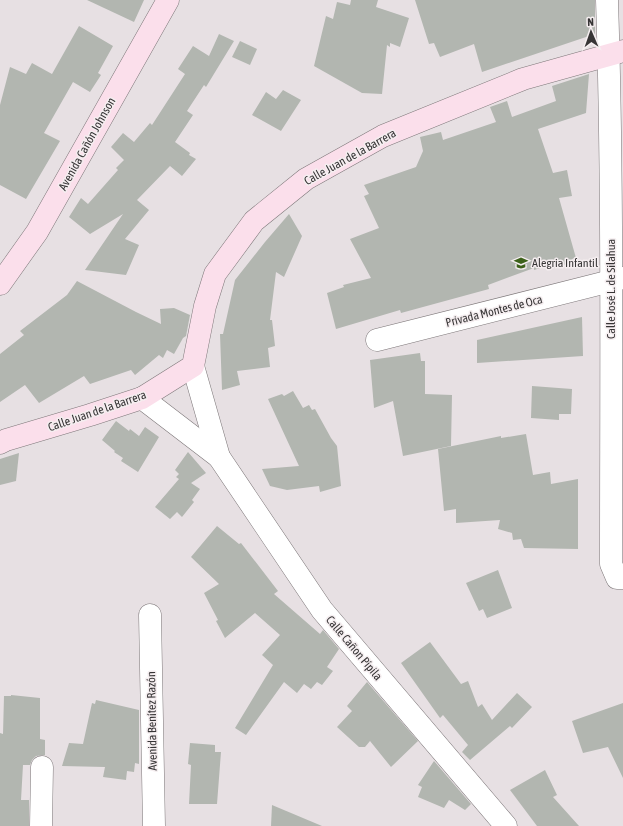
<svg xmlns="http://www.w3.org/2000/svg" width="623" height="826" font-family="'Asap Condensed',sans-serif">
  <style>
    .building { fill: #b2b6b0 }
    .lines { fill: none; stroke-linecap: round; stroke-linejoin: round }
    .street-casing { stroke: #7d7779; stroke-width: 23 }
    .secondary-casing { stroke: #7d7779; stroke-width: 23 }
    .street { stroke: #fff; stroke-width: 22 }
    .secondary { stroke: #fbdfeb; stroke-width: 22 }
    .labels { text-anchor: middle; dominant-baseline: central; stroke-width: 3; stroke-linejoin: round; paint-order: stroke }
    .street-label { font-size: 12px; fill: #373536; stroke: #f5eef0 }
    .poi-label { font-size: 12px; fill: #373536; stroke: #f5eef0; text-anchor: start }
  </style>
  <rect width="100%" height="100%" fill="#e7e0e3"/>
  <g class="building">
    <polygon points="87,0 144,0 134,22"/>
    <polygon points="351,0 378,0 376,7 409,18 400,47 390,43 390,47 387,45 382,94 362,93 314,66 326,16 333,19 337,2 350,5"/>
    <polygon points="415,0 595,0 595,34 482,72 474,44 440,57 434,43 429,44"/>
    <polygon points="79,26 113,46 98,73 101,75 90,92 73,82 44,133 60,141 26,199 0,185 0,105 10,67 26,74 32,63 52,74"/>
    <polygon points="219,34 234,41 206,87 204,85 187,111 193,115 175,142 190,153 189,155 196,159 182,176 170,166 137,200 149,210 125,239 139,245 126,275 85,270 123,214 90,234 69,217 81,198 88,204 118,170 116,168 124,160 111,147 123,133 134,142 150,123 152,125 185,74 178,69 193,46 209,56"/>
    <polygon points="240,41 257,49 250,65 232,57"/>
    <polygon points="589,74 586,113 538,129 553,173 567,170 572,196 559,198 576,258 572,259 573,262 554,268 553,264 534,270 534,268 488,285 489,289 401,313 400,310 336,329 327,293 344,287 343,285 371,278 350,239 379,228 364,196 369,194 364,185 416,167 423,151 420,137 441,132 443,140 496,122 490,107 507,101 512,117 556,101 552,86"/>
    <polygon points="283,90 301,100 281,131 252,115 266,92 276,99"/>
    <polygon points="289,214 302,236 284,277 276,272 270,320 272,320 275,346 268,348 270,367 237,371 240,385 222,390 220,334 223,334 235,280 265,242"/>
    <polygon points="77,281 136,312 161,324 160,309 174,308 190,315 186,336 183,338 174,354 167,350 163,358 159,355 135,375 131,370 90,384 84,376 39,403 25,385 0,402 0,354 24,335 20,331 67,295"/>
    <polygon points="582,317 583,356 477,363 477,340"/>
    <polygon points="420,353 421,361 425,361 425,394 452,395 451,446 403,456 393,401 374,408 370,360"/>
    <polygon points="532,386 572,389 571,414 559,414 559,420 531,418"/>
    <polygon points="293,391 303,408 309,405 312,410 315,409 331,438 337,446 341,486 320,492 319,486 287,490 270,486 262,469 299,466 268,399 282,394 284,396"/>
    <polygon points="116,421 129,431 130,429 139,436 145,427 159,437 138,472 121,461 123,458 114,452 115,451 102,440"/>
    <polygon points="526,434 533,475 550,472 551,484 578,479 578,549 524,548 521,539 513,540 512,533 498,529 500,520 456,523 456,509 444,511 438,449 501,436 501,438"/>
    <polygon points="188,452 206,473 191,483 200,489 192,500 194,502 182,517 177,512 170,519 155,507 179,479 176,477 179,474 175,470"/>
    <polygon points="19,453 16,481 0,485 0,459"/>
    <polygon points="217,526 239,544 241,543 278,591 274,594 320,634 323,630 339,649 327,667 333,671 322,685 317,682 311,689 304,684 297,693 284,682 246,735 235,728 273,665 262,655 280,635 255,613 225,638 216,621 218,620 204,593 219,584 191,557"/>
    <polygon points="498,570 512,608 487,618 483,609 479,611 466,583"/>
    <polygon points="430,642 461,684 468,681 478,707 482,704 492,720 517,693 532,707 512,728 510,726 470,760 462,752 468,745 443,715 440,718 401,663"/>
    <polygon points="367,682 418,741 391,767 370,741 365,747 359,747 337,727 352,711 347,706"/>
    <polygon points="11,695 40,698 40,739 45,740 45,755 36,756 32,760 30,765 23,765 21,800 29,800 29,826 0,826 0,733 3,734 4,696 11,696"/>
    <polygon points="96,700 139,710 139,764 135,763 134,772 127,771 126,780 103,777 105,767 62,766 69,743 83,744 92,703 95,704"/>
    <polygon points="623,703 623,778 608,747 583,753 572,721"/>
    <polygon points="190,743 215,745 215,752 221,752 217,804 189,804 191,765 188,764"/>
    <polygon points="434,761 471,804 465,810 449,800 444,808 418,797 422,787 418,785"/>
    <polygon points="545,770 557,795 553,797 579,826 537,826 510,790"/>
    <polygon points="272,805 322,826 271,826"/>
  </g>
  <g class="lines">
    <g class="street-casing">
      <g id="street">
        <path d="M607 0C613 188 611 376 611 564L617 578H623"/>
        <polyline points="377,340 623,278"/>
        <polyline points="193,366 219,457 322,610 506,826"/>
        <polyline points="142,398 219,457"/>
        <polyline points="150,615 154,826"/>
        <polyline points="41,826 42,767"/>
      </g>
    </g>
    <g class="secondary-casing">
      <g id="secondary">
        <polyline points="0,284 37,232 168,0"/>
        <polyline points="0,443 6,440 90,415 142,398 193,366 205,306 215,274 254,221 306,179 383,136 523,79 623,51"/>
      </g>
    </g>
    <use href="#street" class="street"/>
    <use href="#secondary" class="secondary"/>
  </g>
  <defs>
    <g id="school-bare" transform="scale(1.08)"><path d="M0-5L7-2L0 1L-7-2ZM-4 1L0 2.5L4 1V4Q0 6-4 4Z" fill="#3d621b" stroke="#f5eef0" stroke-width="2.5" paint-order="stroke"/></g>
  </defs>
  <g fill-rule="evenodd">
    <use href="#school-bare" x="521" y="263"/>
  </g>
  <g class="labels">
    <g class="street-label">
      <text transform="translate(87 144) rotate(-61)">Avenida Cañón Johnson</text>
      <text transform="translate(350 157) rotate(-29)">Calle Juan de la Barrera</text>
      <text transform="translate(611 289) rotate(-90)">Calle José L. de Silahua</text>
      <text transform="translate(494 311) rotate(-14)">Privada Montes de Oca</text>
      <text transform="translate(97 411) rotate(-19)">Calle Juan de la Barrera</text>
      <text transform="translate(354 648) rotate(50)">Calle Cañon Pípila</text>
      <text transform="translate(152 721) rotate(-91)">Avenida Benítez Razón</text>
    </g>
    <g class="poi-label">
      <text x="532" y="263">Alegria Infantil</text>
    </g>
  </g>
  <g transform="translate(591 32) rotate(358)" stroke="#f5eef0" stroke-width="3" paint-order="stroke">
  <path d="M0-3L7 15L0 10L-7 15Z" fill="#373536"/>
  <text y="-6" font-size="11" font-weight="bold" text-anchor="middle" fill="#373536">N</text>
  </g>
</svg>
